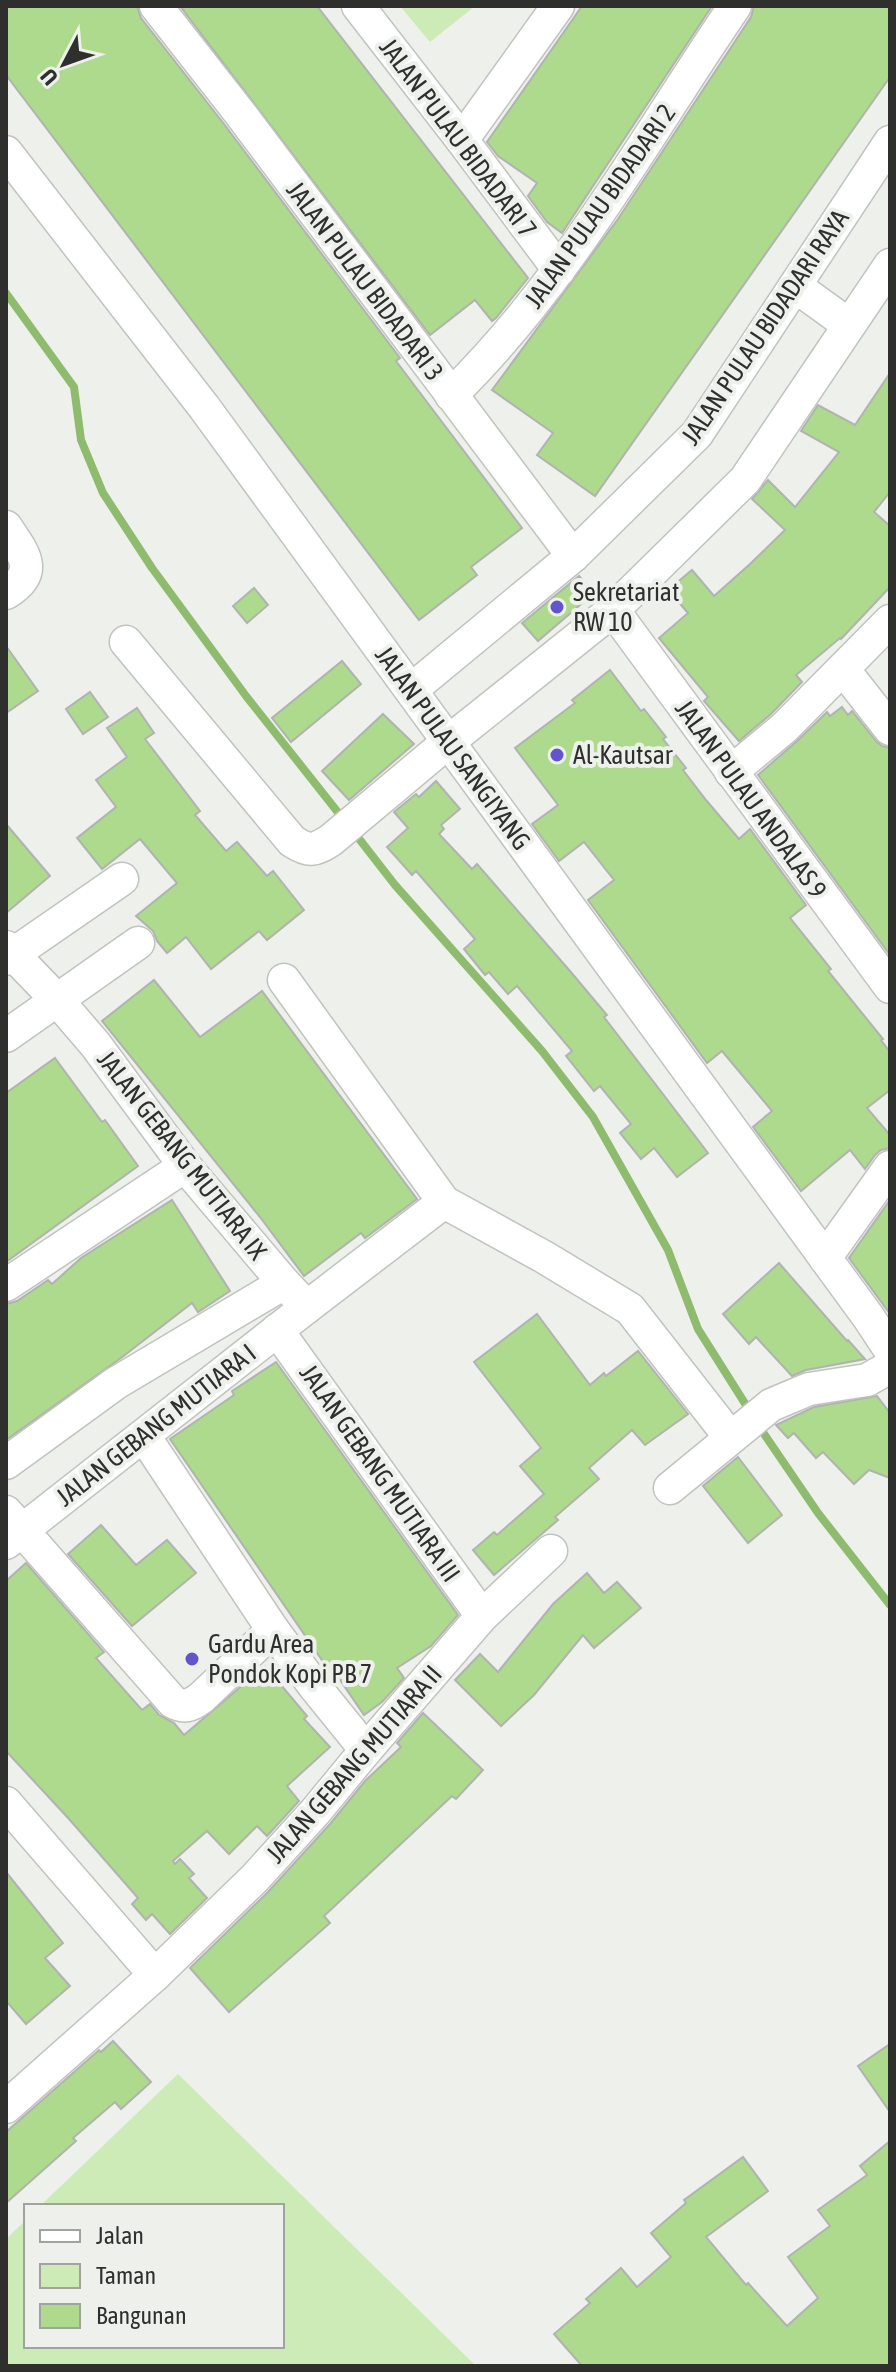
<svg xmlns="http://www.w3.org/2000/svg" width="896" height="2372" font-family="'Asap Condensed',sans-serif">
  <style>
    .green { fill: #ccebb7 }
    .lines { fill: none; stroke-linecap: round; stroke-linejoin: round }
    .stream { stroke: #8fbb6e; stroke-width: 8 }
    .building { fill: #adda8c; stroke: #b0b3af; stroke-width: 2 }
    .street-casing { stroke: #c0c3be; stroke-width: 35 }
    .street { stroke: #fff; stroke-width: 32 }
    .poi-dot { fill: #6154cd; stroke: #edf0eb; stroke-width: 3 }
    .labels { text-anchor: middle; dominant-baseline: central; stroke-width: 8; stroke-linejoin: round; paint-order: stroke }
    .street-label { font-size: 26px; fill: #2f302e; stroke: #edf0eb }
    .poi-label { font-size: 26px; fill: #2f302e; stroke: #edf0eb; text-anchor: start }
  </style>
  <rect width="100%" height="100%" fill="#edf0eb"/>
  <g class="green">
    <polygon points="400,6 475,6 430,42"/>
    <polygon points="178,2074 476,2366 6,2366 6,2239 26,2220 26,2346 282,2346 282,2206 40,2206"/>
  </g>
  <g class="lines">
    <g class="stream">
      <polyline points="6,293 74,387 81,440 103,493 152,568 246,696 344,820"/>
      <polyline points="353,831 395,885 542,1051 593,1117 668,1250 698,1329 751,1413"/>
      <polyline points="758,1425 818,1513 890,1605"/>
    </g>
  </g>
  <g class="building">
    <polygon points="6,6 137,6 141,18 224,124 400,358 396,361 522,528 471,567 477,575 419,620 6,75"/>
    <polygon points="180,6 317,6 528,278 496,318 492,321 475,300 430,335"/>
    <polygon points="582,6 712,6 562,233 547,222 528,196 537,183 498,156 487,142"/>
    <polygon points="754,6 890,6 890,77 595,496 537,455 553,433 492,390 618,219 751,17"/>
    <polygon points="890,373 890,492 874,512 890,526 890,587 841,639 840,638 796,675 802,682 771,714 739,741 704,701 708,697 659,638 688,613 668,590 692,570 714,596 750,564 785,530 752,499 768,480 795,507 839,452 801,431 818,405 855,425"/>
    <polygon points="579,576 594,593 538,641 522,623"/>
    <polygon points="254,588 268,605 247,623 233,606"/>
    <polygon points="6,646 38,691 6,713"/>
    <polygon points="342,661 361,684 291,742 272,718"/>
    <polygon points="610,670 641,711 644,709 666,737 663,739 686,768 683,770 706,800 739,839 750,829 806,905 790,918 831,969 828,971 883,1039 881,1040 890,1052 890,1090 867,1108 890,1135 890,1148 881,1150 875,1155 865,1169 850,1150 801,1191 753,1127 772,1111 722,1051 707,1063 588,900 614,880 584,842 559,861 532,824 558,805 515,748 575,703 572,700"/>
    <polygon points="90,692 108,717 83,734 66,709"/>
    <polygon points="842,707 848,715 852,711 876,741 882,746 890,748 890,955 758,775 797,741 827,712 830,716"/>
    <polygon points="137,708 154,733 145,739 200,811 195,815 226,851 237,842 267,876 273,871 304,910 267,940 259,931 211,969 186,937 167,953 157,941 153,931 136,916 177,883 140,839 102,869 77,838 116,807 96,780 127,757 107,728"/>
    <polygon points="383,714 414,744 349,800 322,771"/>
    <polygon points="436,781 460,809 441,825 444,829 439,834 472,869 477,864 570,971 607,1015 604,1017 708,1153 677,1177 654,1148 641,1159 620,1133 631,1124 600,1086 594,1091 566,1056 572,1051 517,986 508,994 489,972 485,975 464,949 475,939 416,871 412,875 387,847 408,828 394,812 416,794 419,797"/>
    <polygon points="6,824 50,876 6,913"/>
    <polygon points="154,980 200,1037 262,991 417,1199 365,1238 361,1233 304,1276 260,1217 102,1021"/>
    <polygon points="55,1058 102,1122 105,1120 138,1166 6,1262 6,1093"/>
    <polygon points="172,1200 230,1291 198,1312 192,1303 121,1358 6,1440 6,1304 17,1301 48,1280 52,1284 81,1258"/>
    <polygon points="890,1200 890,1314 849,1258"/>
    <polygon points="779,1263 847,1341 848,1340 865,1359 806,1370 792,1376 756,1337 749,1344 723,1314"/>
    <polygon points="537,1314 590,1385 604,1373 606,1376 638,1351 688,1414 645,1445 632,1430 589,1468 599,1479 555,1517 558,1520 494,1575 473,1550 494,1532 497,1535 544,1494 520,1466 541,1448 474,1362"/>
    <polygon points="276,1362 458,1615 431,1646 397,1668 404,1678 382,1702 364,1715 340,1680 337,1682 170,1439 234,1395 232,1391"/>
    <polygon points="877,1396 890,1413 890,1478 869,1470 854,1484 823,1452 816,1458 794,1433 788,1438 776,1425 814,1407"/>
    <polygon points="738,1457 782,1515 748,1543 703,1486"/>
    <polygon points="101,1525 136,1565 167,1540 196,1573 132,1626 68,1554"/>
    <polygon points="26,1563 104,1652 96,1658 142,1710 150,1704 159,1715 174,1723 184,1735 265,1666 307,1716 304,1719 330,1747 287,1786 299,1801 267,1836 257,1826 229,1854 207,1831 173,1861 175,1864 180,1859 194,1874 189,1878 207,1898 170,1934 152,1914 146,1920 132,1904 138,1898 69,1819 6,1751 6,1581"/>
    <polygon points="587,1573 604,1593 617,1582 641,1608 594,1648 583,1635 534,1695 501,1726 455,1680 480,1654 498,1672 553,1604"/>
    <polygon points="423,1713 483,1770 456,1799 452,1796 324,1916 330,1923 229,2012 190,1968 268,1892 330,1824 365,1781 401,1747 397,1743"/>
    <polygon points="6,1872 63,1943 45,1958 70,1986 26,2024 6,2001"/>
    <polygon points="113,2041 151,2082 121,2109 115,2102 73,2138 76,2141 6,2203 6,2132 99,2050 101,2052"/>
    <polygon points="890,2044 890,2112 858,2066"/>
    <polygon points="890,2141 890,2366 582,2366 554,2334 590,2303 586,2299 621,2268 637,2287 671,2257 651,2233 686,2203 684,2200 743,2157 768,2191 706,2237 746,2285 748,2283 787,2326 818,2298 788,2257 830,2226 818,2210 867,2175 860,2166"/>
  </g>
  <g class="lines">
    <g class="street-casing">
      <g id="street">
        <polyline points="156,6 239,112 573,556"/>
        <polyline points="358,6 462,140 559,270"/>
        <polyline points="462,140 558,6"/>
        <polyline points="6,152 204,407 869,1318 890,1350"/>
        <polyline points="795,286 849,325"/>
        <path d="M451 395C567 282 644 139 735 6"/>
        <path d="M6 527C23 553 41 572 6 593"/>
        <polyline points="613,610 890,987"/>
        <path d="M126 642 292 841C309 852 314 851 331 840L448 742 613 610 745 480 890 265"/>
        <polyline points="843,669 890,729"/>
        <polyline points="411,690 573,556 697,434 890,142"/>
        <polyline points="731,772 784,728 890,621"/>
        <polyline points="6,947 58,1001 95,1044 185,1166 284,1283 307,1307"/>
        <polyline points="6,959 122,879"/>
        <polyline points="284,980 444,1202 544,1257 630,1309 730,1437"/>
        <polyline points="6,1036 138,943"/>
        <polyline points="825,1258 890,1167"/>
        <polyline points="6,1285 185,1166"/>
        <polyline points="277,1330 482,1616"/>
        <polyline points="144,1436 273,1630 315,1687 366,1750"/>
        <polyline points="6,1463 116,1383 284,1283"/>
        <polyline points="670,1488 771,1405 809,1389 867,1380 890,1367"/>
        <path d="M6 1512 173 1702C184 1708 190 1706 201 1698L273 1630"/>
        <polyline points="6,1543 307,1307 444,1202"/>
        <polyline points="6,1803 155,1975"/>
        <polyline points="6,2107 155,1975 255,1878 315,1812 366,1750 482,1616 551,1551"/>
      </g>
    </g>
    <use href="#street" class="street"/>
  </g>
  <g class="poi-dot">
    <circle cx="557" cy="607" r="8"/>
    <circle cx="557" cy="755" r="8"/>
    <circle cx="192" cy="1659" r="8"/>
  </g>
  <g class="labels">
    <g class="street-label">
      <text transform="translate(458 138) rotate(53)">JALAN PULAU BIDADARI 7</text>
      <text transform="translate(600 206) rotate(-55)">JALAN PULAU BIDADARI 2</text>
      <text transform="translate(365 281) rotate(53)">JALAN PULAU BIDADARI 3</text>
      <text transform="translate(765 327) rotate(-56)">JALAN PULAU BIDADARI RAYA</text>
      <text transform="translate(453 748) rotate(54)">JALAN PULAU SANGIYANG</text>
      <text transform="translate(751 799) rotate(54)">JALAN PULAU ANDALAS 9</text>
      <text transform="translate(182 1155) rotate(52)">JALAN GEBANG MUTIARA IX</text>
      <text transform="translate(156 1425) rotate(-38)">JALAN GEBANG MUTIARA I</text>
      <text transform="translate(380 1473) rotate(55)">JALAN GEBANG MUTIARA III</text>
      <text transform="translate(354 1764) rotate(-49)">JALAN GEBANG MUTIARA II</text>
    </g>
    <g class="poi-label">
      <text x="573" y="592">Sekretariat<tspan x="573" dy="30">RW 10</tspan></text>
      <text x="573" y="755">Al-Kautsar</text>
      <text x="208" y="1644">Gardu Area<tspan x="208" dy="30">Pondok Kopi PB 7</tspan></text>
    </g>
  </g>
  <rect width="896" height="2372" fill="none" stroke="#2f302e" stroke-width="16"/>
  <rect x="24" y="2204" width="260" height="144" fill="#edf0eb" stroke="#a1a39f" stroke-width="2"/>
  <rect x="40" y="2230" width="40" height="12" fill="#ffffff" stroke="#a1a39f" stroke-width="2"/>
  <text x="96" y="2244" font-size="24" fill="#2f302e">Jalan</text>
  <rect x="40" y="2264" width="40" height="24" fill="#ccebb7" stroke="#a1a39f" stroke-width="2"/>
  <text x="96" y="2284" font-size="24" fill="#2f302e">Taman</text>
  <rect x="40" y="2304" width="40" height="24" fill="#adda8c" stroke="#a1a39f" stroke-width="2"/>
  <text x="96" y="2324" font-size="24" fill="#2f302e">Bangunan</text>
  <g transform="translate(64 64) rotate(229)" stroke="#edf0eb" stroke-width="6" paint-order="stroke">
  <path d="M0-6L14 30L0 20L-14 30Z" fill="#2f302e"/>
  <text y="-12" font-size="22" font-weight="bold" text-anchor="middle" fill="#2f302e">U</text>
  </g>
</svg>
